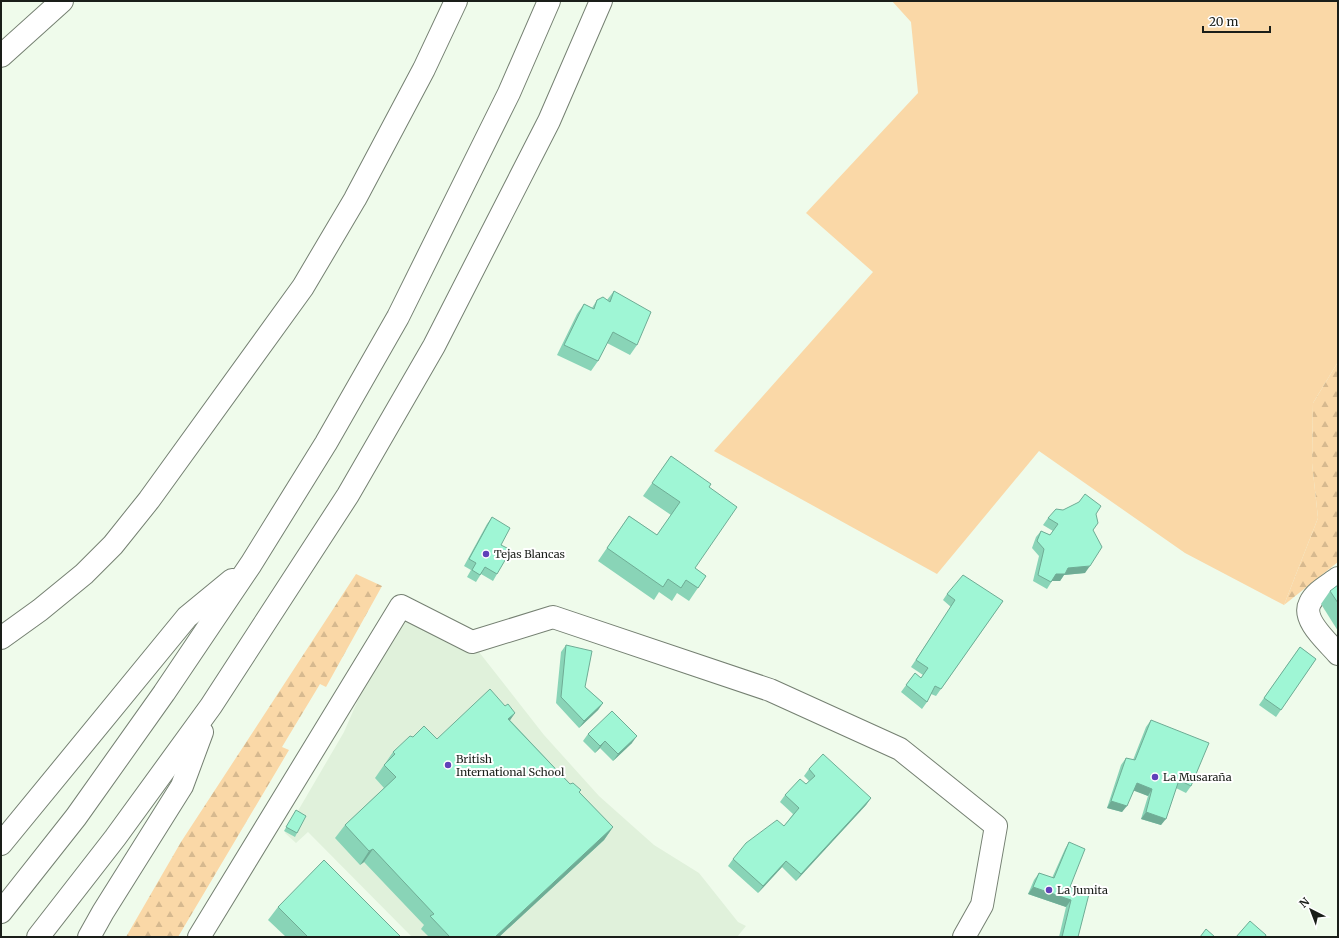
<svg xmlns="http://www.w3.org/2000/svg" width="1339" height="938" font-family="Merriweather,serif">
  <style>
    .built { fill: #e0f1db }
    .grass { fill: #fad8a7 }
    .forest { fill: url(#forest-firs) }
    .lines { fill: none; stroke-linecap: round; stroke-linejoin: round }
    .minor-casing { stroke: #758072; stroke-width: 24 }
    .highway-casing { stroke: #758072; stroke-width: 24 }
    .minor { stroke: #fff; stroke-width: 22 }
    .highway { stroke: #fff; stroke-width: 22 }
    .wall { fill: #89d4b7 }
    .shaded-wall { fill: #6fac95 }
    .building { fill: #9ff6d5; stroke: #6fac95 }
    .poi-dot { fill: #6041b9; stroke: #fff; stroke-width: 1.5 }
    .labels { text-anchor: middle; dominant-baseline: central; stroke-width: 4; stroke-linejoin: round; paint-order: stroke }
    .poi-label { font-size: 11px; fill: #1a1e19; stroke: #fff; text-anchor: start }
  </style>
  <defs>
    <pattern id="forest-firs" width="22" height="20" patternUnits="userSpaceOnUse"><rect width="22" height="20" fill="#fad8a7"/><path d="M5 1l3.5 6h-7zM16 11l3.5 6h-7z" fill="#d6b98f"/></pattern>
  </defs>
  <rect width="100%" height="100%" fill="#effbeb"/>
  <polygon class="built" points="413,619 466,650 479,652 544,735 599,796 654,845 699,873 738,922 746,926 737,937 412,937 308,832 296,843 285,833 344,732 387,633 398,622"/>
  <polygon class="grass" points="892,1 1338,1 1338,362 1313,403 1312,463 1318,518 1284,605 1185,553 1039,451 937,574 714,451 873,272 806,213 918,93 911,22"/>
  <g class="forest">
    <polygon points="1338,362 1338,562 1284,605 1318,518 1312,463 1313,403"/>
    <polygon points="356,574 382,586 326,687 320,684 282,747 289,750 178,937 126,937 181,842"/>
  </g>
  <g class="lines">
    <g class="minor-casing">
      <g id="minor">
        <polyline points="1,56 62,1"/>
        <path d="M1338 578C1329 585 1315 592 1310 603 1301 620 1328 642 1338 654"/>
        <polyline points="1,638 40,610 84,574 113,545 149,500 303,287 355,199 424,69 456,1"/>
        <polyline points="199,937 401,606 472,642 553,617 770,690 900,749 996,826 982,905 964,937"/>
      </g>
    </g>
    <g class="highway-casing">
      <g id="highway">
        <polyline points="1,844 187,617 232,580"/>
        <polyline points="1,912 76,817 164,693 251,564 326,443 398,317 509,93 549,1"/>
        <polyline points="38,937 115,838 211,706 348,495 434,346 549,121 601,1"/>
        <polyline points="89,937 103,912 182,786 202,732"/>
      </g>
    </g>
    <use href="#minor" class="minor"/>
    <use href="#highway" class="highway"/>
  </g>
  <g class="wall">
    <polygon points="614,291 637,345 630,355 607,343 598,361 591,371 557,355 577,314 584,304 592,308 597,300 607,300"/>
    <polygon points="671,456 709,487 695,568 706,576 689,601 677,593 672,601 659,592 654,600 598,561 629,516 657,535 671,515 643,496"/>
    <polygon points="1063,510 1096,514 1085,573 1064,575 1060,581 1052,581 1047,589 1033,581 1039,556 1032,548 1036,537 1041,531 1050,535 1053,531 1043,525 1048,518"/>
    <polygon points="492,517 497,574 493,581 481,574 476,582 467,577 471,570 464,566 487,524"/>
    <polygon points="1338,585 1338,631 1321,604 1330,591"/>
    <polygon points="947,594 1003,601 936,696 931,694 927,702 922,709 901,692 915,673 921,678 923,675 911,667 951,607 943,600"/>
    <polygon points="566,645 585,687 603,703 598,710 579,728 556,703 561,652"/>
    <polygon points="1300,647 1316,659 1276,717 1259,705"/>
    <polygon points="515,713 510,720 570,784 579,792 613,827 604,840 499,937 429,937 421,929 424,925 364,862 360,865 335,838 345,825 384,788 375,778 393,752 413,737 437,739"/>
    <polygon points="1151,720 1191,786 1186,793 1176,788 1161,825 1141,819 1148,796 1134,790 1122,812 1107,808 1121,765 1126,758 1133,760 1146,727"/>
    <polygon points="588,734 632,743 613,761 600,748 595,753 583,741"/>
    <polygon points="809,769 871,798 866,805 796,881 782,867 758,893 728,866 733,859 784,826 793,814 780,802 785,795 806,784 809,781 804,776"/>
    <polygon points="296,810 297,833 295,837 284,831"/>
    <polygon points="1069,842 1070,887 1078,937 1059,937 1066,907 1028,894 1034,880 1039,873 1052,878 1065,849"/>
    <polygon points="278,907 401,937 286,937 268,920"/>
  </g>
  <g class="shaded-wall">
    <polygon points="1090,566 1085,573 1064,575 1060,581 1051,581 1056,574 1068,568"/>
    <polygon points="603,703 598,710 579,728 584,721"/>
    <polygon points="515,713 506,726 508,719"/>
    <polygon points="637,736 632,743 613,761 618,754"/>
    <polygon points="605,741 600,748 595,753 600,746"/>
    <polygon points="1137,783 1152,789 1148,796 1132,790"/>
    <polygon points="871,798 866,805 796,881 801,874"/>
    <polygon points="1111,801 1127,806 1122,812 1107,808"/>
    <polygon points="1146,812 1166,819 1161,825 1141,819"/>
    <polygon points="613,827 604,840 499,937 495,937"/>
    <polygon points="373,849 364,862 360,865 369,851"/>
    <polygon points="786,861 782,867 758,893 763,886"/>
    <polygon points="1033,887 1071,900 1066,907 1028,894"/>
  </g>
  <g class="building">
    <polygon points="614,291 651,312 637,345 613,332 598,361 564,345 584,304 594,309 597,300 603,297 610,302"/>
    <polygon points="671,456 711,484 709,487 737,507 695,568 706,576 698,588 686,580 681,588 668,579 663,587 607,548 629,516 657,535 680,502 652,483"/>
    <polygon points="1085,494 1101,506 1096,514 1098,523 1093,530 1102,547 1090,566 1068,568 1065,574 1056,574 1051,582 1038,575 1044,549 1037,541 1041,531 1050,535 1058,524 1048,518 1056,509 1063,510 1079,502"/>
    <polygon points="492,517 510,528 501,545 511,550 497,574 485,567 480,575 472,570 476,563 469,559"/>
    <polygon points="963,575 1003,601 941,689 935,686 927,702 906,685 915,673 921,678 928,668 916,660 955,600 947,594"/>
    <polygon points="1338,585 1338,603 1330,591"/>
    <polygon points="566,645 592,651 585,687 603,703 584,721 561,697"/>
    <polygon points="1300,647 1316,659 1281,710 1264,698"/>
    <polygon points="490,689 505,706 508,704 515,713 508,719 570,784 573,783 581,790 579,792 613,827 495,937 450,937 430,916 434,914 373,849 369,851 345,825 396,777 384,765 395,754 393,752 410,736 413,737 424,726 437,739"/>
    <polygon points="612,711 637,736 618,754 605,741 600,746 588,734"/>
    <polygon points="1151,720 1209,743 1191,786 1179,780 1166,819 1146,812 1152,789 1137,783 1127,806 1111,801 1126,758 1135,760"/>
    <polygon points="823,754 871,798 801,874 786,861 763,886 733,859 746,843 777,820 784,826 799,808 785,795 800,779 806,784 815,776 809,769"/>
    <polygon points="296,810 306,816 297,833 286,827"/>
    <polygon points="1069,842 1085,849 1070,887 1089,894 1078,937 1062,937 1071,900 1033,887 1039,873 1054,878"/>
    <polygon points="324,860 401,937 308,937 278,907"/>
    <polygon points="1250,921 1266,935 1265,937 1236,937"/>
    <polygon points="1206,929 1215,937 1200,937"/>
  </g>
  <g class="poi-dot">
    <circle cx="486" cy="554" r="4"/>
    <circle cx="448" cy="765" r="4"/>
    <circle cx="1155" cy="777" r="4"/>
    <circle cx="1049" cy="890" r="4"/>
  </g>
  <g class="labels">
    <g class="poi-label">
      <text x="494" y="554">Tejas Blancas</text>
      <text x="456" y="759">British<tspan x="456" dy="13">International School</tspan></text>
      <text x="1163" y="777">La Musaraña</text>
      <text x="1057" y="890">La Jumita</text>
    </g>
  </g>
  <rect width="1339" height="938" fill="none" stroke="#1a1e19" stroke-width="4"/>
  <g transform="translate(1311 910) rotate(318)" stroke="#ffffff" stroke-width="3" paint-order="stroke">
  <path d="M0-3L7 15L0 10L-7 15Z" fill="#1a1e19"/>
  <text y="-6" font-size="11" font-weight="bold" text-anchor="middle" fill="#1a1e19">N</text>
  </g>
  <path d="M1203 26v6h67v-6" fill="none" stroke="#1a1e19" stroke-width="2"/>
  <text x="1209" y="26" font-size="12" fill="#1a1e19" stroke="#ffffff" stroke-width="3" paint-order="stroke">20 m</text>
</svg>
